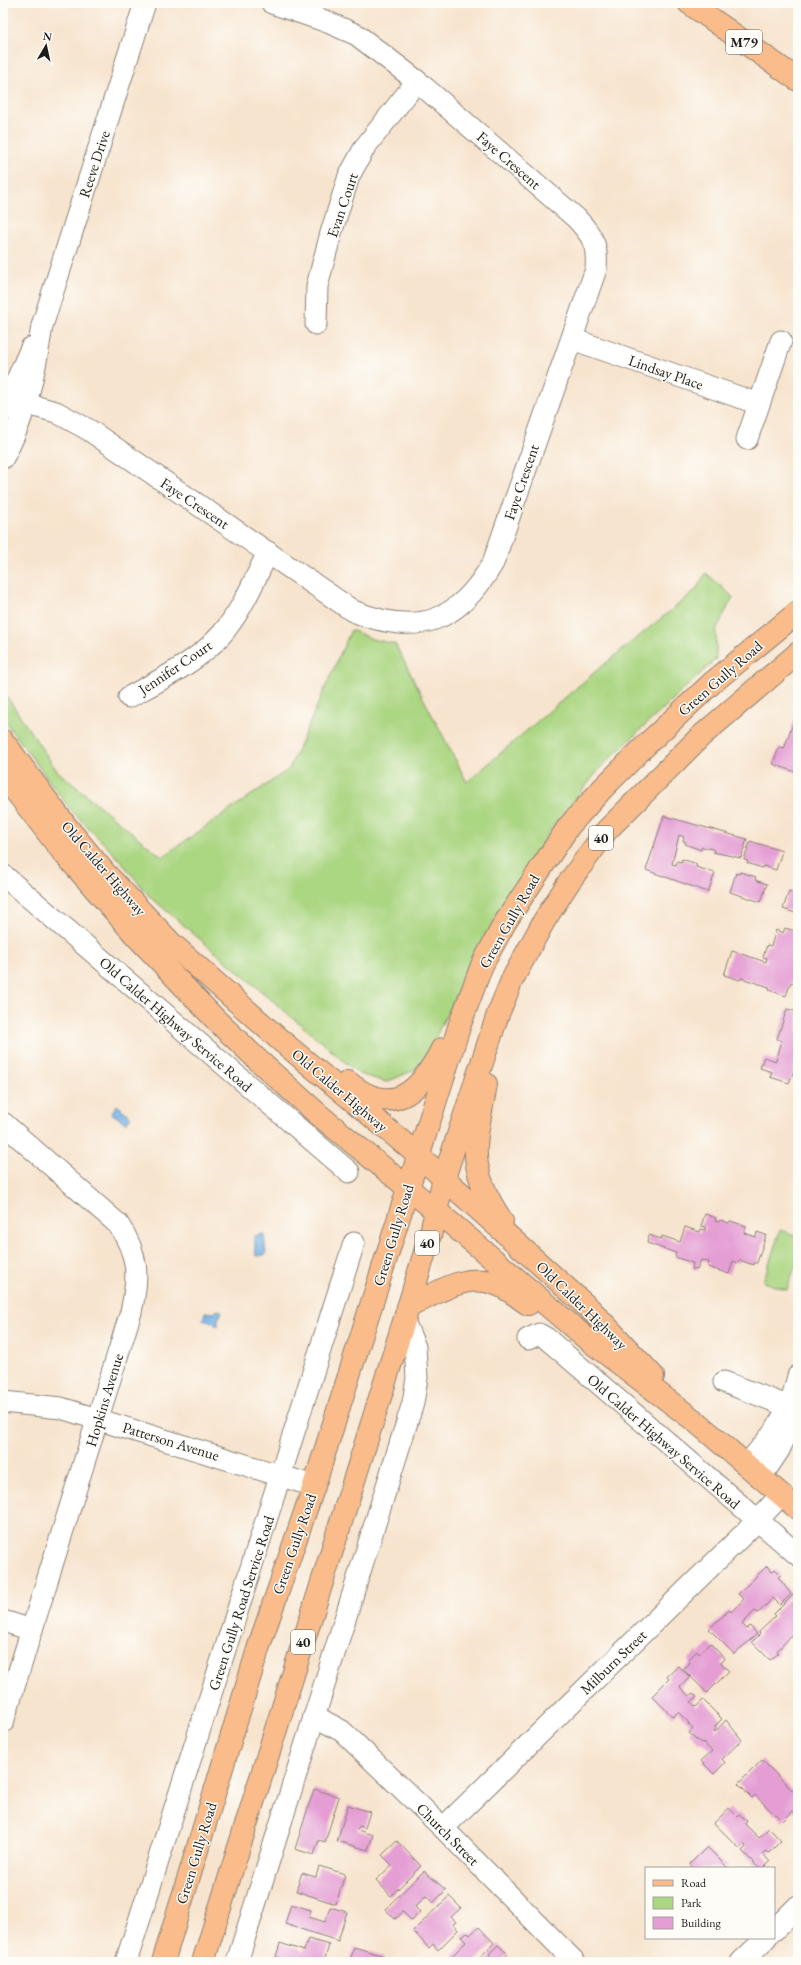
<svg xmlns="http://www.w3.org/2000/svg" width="801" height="1965" font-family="'EB Garamond',serif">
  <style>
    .green { fill: #abd682; stroke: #64794f }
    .water { fill: #73b1e6; stroke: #486681 }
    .building { fill: #e59ed4 }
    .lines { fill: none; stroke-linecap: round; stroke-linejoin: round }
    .minor-casing { stroke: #8a8075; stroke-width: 23 }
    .major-casing { stroke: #8a8075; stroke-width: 24 }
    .highway-casing { stroke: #8a8075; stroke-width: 24 }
    .minor { stroke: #fff; stroke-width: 21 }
    .major { stroke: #fabc8b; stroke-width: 22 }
    .highway { stroke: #fabc8b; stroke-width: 22 }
    .labels { text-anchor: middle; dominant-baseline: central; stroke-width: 3; stroke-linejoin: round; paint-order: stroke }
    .shield { fill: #fdfcf7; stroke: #605f5e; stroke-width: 1 }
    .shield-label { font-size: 14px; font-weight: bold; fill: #1c1c1c }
    .street-label { font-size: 15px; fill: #1c1c1c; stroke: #fdfcf7 }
  </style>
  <rect width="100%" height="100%" fill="#fdfcf7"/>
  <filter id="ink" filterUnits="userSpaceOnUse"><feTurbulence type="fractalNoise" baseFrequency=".025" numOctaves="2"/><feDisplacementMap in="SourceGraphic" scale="8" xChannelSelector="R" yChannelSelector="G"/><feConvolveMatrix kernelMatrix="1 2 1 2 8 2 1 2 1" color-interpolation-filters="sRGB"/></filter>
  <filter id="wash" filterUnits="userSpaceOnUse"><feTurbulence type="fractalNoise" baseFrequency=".012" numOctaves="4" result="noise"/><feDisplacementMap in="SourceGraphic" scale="16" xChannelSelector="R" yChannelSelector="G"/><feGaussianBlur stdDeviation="0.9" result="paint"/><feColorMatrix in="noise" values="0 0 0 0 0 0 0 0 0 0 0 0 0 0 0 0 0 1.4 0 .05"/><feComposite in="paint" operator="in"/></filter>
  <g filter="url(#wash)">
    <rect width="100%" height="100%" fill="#f7e4ce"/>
    <g class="green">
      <polygon points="706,573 733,597 716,630 716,659 602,766 552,827 489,930 429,1050 415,1070 386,1082 359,1074 149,896 119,859 70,809 3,719 3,691 57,771 162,857 289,769 351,630 372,639 395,644 467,782 596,671 695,591"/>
      <polygon points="780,1230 798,1236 798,1258 787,1290 763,1282"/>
    </g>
    <g class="water">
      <polygon points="117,1105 131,1117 126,1123 111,1113"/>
      <polygon points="264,1234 266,1255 256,1256 254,1236"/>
      <polygon points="217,1310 222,1311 218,1319 218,1327 212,1322 203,1320 205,1312 215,1313"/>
    </g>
    <g id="blocks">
      <g class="building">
        <polygon points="798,709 798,773 773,764 779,747 784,749"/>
        <polygon points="664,816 747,839 741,858 713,852 714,850 712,849 702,847 701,850 685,844 686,842 683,841 684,837 679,835 672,864 676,865 677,861 681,862 682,859 697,864 696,867 715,873 708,892 646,870"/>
        <polygon points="750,841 782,851 776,870 763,866 762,868 747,863 748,861 744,860"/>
        <polygon points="740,872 756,877 755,880 767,884 761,902 730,892 736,873 739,874"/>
        <polygon points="789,891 798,894 798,914 783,909"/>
        <polygon points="785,928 798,932 798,985 791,982 786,996 769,990 769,987 741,978 740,980 724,975 732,951 766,962 767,958 763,957 767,945 771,946 776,930 783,933"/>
        <polygon points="787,1009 798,1012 798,1060 789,1083 770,1077 772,1072 760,1068 764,1057 776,1061 782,1041 777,1039"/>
        <polygon points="705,1214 716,1218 715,1221 719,1222 720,1220 729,1223 730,1221 746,1226 744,1233 756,1237 757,1232 766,1235 757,1263 754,1263 754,1265 739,1260 738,1263 733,1261 729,1274 708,1267 709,1262 701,1260 697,1270 692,1269 693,1263 675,1257 676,1253 647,1243 649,1235 661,1239 662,1236 680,1242 685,1227 700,1232 701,1229 705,1230 706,1227 701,1226"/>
        <polygon points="767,1566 772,1572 775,1569 781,1575 778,1577 791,1594 780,1605 773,1598 758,1613 755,1611 742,1624 747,1629 750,1626 757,1634 734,1654 709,1629 729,1610 731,1612 744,1599 738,1594"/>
        <polygon points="794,1594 798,1598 798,1641 792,1635 777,1651 779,1653 770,1660 752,1642 760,1634 759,1632 776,1616 774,1614"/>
        <polygon points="710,1643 725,1659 721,1663 729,1671 707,1693 683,1669 690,1663 688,1660 697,1651 699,1654"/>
        <polygon points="678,1666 690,1677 680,1687 689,1696 693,1693 697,1697 691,1702 696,1707 703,1700 722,1719 715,1726 716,1728 714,1731 715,1732 726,1720 742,1740 722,1759 725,1763 714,1774 701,1761 712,1751 702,1742 701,1743 689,1733 693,1729 688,1724 689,1723 678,1712 673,1717 652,1696 669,1679 667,1677"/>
        <polygon points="762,1760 798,1796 798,1816 793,1811 783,1821 776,1814 775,1815 755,1795 752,1798 738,1784"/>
        <polygon points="314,1789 339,1797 325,1842 319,1840 314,1855 295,1849"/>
        <polygon points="348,1805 370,1812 365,1828 359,1826 357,1830 373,1835 368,1850 337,1841"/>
        <polygon points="729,1808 737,1816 739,1814 747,1821 745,1824 759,1838 769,1828 781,1841 769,1853 767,1851 763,1854 770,1862 764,1868 759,1868 742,1851 746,1847 744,1844 739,1848 714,1823"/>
        <polygon points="397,1841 421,1866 391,1896 376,1880 392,1865 382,1855"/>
        <polygon points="707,1847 728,1868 693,1868 690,1864"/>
        <polygon points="319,1866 345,1874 336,1904 296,1891 302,1873 316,1877"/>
        <polygon points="424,1871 446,1890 433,1903 426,1896 415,1907 420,1912 412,1921 403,1912 395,1919 385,1909"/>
        <polygon points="449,1896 461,1908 451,1917 456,1922 453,1924 458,1930 438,1950 433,1944 429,1948 413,1931"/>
        <polygon points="291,1904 311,1910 309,1917 325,1922 330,1907 347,1912 338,1941 285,1924"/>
        <polygon points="479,1927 494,1943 475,1962 451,1962 449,1959 466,1942 461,1937 467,1932 470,1935"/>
        <polygon points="308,1939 329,1945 324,1962 291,1962 276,1957 280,1943 304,1951"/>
        <polygon points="498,1945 508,1954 500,1962 484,1962 491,1956 489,1954"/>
        <polygon points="354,1947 384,1956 382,1962 350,1962"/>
      </g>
    </g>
  </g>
  <g filter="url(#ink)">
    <use href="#blocks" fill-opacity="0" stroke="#8a8075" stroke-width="1"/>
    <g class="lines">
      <g class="minor-casing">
        <g id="minor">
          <polyline points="316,324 317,286 331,233 349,176 365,147 417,81"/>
          <polyline points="572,339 759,404"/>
          <path d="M9 396 27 404 56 412 89 430 353 611C418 637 458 623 493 563L596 269C598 245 593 236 576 218L417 81 357 35 325 21 272 3"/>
          <polyline points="3,411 31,348"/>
          <polyline points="747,439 781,341"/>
          <path d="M3 458C26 417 35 372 42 326L145 3"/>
          <path d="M129 697C160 680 197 662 221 635 242 611 254 581 268 552"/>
          <polyline points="3,875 349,1172"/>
          <path d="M3 1123 118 1224C139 1255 139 1276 131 1312L3 1722"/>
          <polyline points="528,1339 539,1334 546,1338 798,1555"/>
          <polyline points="724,1382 790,1407"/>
          <polyline points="3,1402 61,1408 314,1486"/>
          <polyline points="747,1465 774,1432 784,1415"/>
          <polyline points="761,1477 779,1450 787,1433 789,1427 790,1407 798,1376"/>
          <polyline points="3,1621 32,1630"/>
          <polyline points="314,1716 342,1731 443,1828 575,1962"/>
          <polyline points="443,1828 757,1521 781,1495"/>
          <polyline points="774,1930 798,1906"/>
          <polyline points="126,1962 354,1243"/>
          <polyline points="237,1962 413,1403 417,1378 415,1347 404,1321"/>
          <polyline points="741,1962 766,1938"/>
        </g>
      </g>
      <g class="major-casing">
        <g id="major">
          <polyline points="3,741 66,826 104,872 172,944 279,1039 418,1155 592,1311 653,1376"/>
          <polyline points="3,775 62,851 138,938 217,1021 260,1062 319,1115 453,1225 587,1339 695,1421 798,1509"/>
          <path d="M348 1082C392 1119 420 1092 442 1049"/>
          <path d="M486 1084C483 1104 477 1125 476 1146 474 1173 487 1199 502 1221"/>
          <path d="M408 1307C436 1294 464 1272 496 1284 508 1288 517 1297 528 1304"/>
          <polyline points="163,1962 259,1646 314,1486 460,1024 482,965 506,921 569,826 602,789 647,744 712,683 798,612"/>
          <polyline points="203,1962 404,1321 431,1232 444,1178 498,1014 512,980 544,921 569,882 607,830 700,737 798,653"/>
        </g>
      </g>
      <g class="highway-casing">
        <polyline id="highway" points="689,3 798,80"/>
      </g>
      <use href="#minor" class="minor"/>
      <use href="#major" class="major"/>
      <use href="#highway" class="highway"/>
    </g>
  </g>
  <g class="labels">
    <g class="shield">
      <rect x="726" y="30" width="36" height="24" rx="3"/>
      <rect x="589" y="826" width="24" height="24" rx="3"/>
      <rect x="415" y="1231" width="24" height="24" rx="3"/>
      <rect x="291" y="1630" width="24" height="24" rx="3"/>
    </g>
    <g class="shield-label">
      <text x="744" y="42">M79</text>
      <text x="601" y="838">40</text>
      <text x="427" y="1243">40</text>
      <text x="303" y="1642">40</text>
    </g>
    <g class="street-label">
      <text transform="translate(509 160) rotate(41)">Faye Crescent</text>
      <text transform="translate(94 164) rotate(-72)">Reeve Drive</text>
      <text transform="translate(342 205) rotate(-71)">Evan Court</text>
      <text transform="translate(666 372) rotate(19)">Lindsay Place</text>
      <text transform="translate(521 482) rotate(-71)">Faye Crescent</text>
      <text transform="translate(195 503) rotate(34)">Faye Crescent</text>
      <text transform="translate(175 667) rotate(-34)">Jennifer Court</text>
      <text transform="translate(720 678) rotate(-41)">Green Gully Road</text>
      <text transform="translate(104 868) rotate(49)">Old Calder Highway</text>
      <text transform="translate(509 921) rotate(-60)">Green Gully Road</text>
      <text transform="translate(176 1024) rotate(41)">Old Calder Highway Service Road</text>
      <text transform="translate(340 1090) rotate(40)">Old Calder Highway</text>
      <text transform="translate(393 1235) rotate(-73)">Green Gully Road</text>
      <text transform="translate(582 1305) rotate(44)">Old Calder Highway</text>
      <text transform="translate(104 1400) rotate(-73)">Hopkins Avenue</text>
      <text transform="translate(171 1441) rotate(17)">Patterson Avenue</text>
      <text transform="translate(664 1441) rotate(41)">Old Calder Highway Service Road</text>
      <text transform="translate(294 1544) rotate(-71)">Green Gully Road</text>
      <text transform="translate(241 1603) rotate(-72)">Green Gully Road Service Road</text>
      <text transform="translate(613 1662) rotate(-44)">Milburn Street</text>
      <text transform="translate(448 1834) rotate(45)">Church Street</text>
      <text transform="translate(196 1853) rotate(-73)">Green Gully Road</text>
    </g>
  </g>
  <rect width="801" height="1965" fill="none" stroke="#fdfcf7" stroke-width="16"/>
  <rect x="645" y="1867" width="130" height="72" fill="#fdfcf7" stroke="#a3a29f"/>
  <rect x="653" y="1880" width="20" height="6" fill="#fabc8b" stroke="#a3a29f"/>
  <text x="681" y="1887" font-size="12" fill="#1c1c1c">Road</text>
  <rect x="653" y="1897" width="20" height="12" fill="#abd682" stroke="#a3a29f"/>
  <text x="681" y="1907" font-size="12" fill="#1c1c1c">Park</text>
  <rect x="653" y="1917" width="20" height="12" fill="#e59ed4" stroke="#a3a29f"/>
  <text x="681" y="1927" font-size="12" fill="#1c1c1c">Building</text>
  <g transform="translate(46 46) rotate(9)" stroke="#fdfcf7" stroke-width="3" paint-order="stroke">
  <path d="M0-3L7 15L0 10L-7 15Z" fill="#1c1c1c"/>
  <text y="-6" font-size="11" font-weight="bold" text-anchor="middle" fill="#1c1c1c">N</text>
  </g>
</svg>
